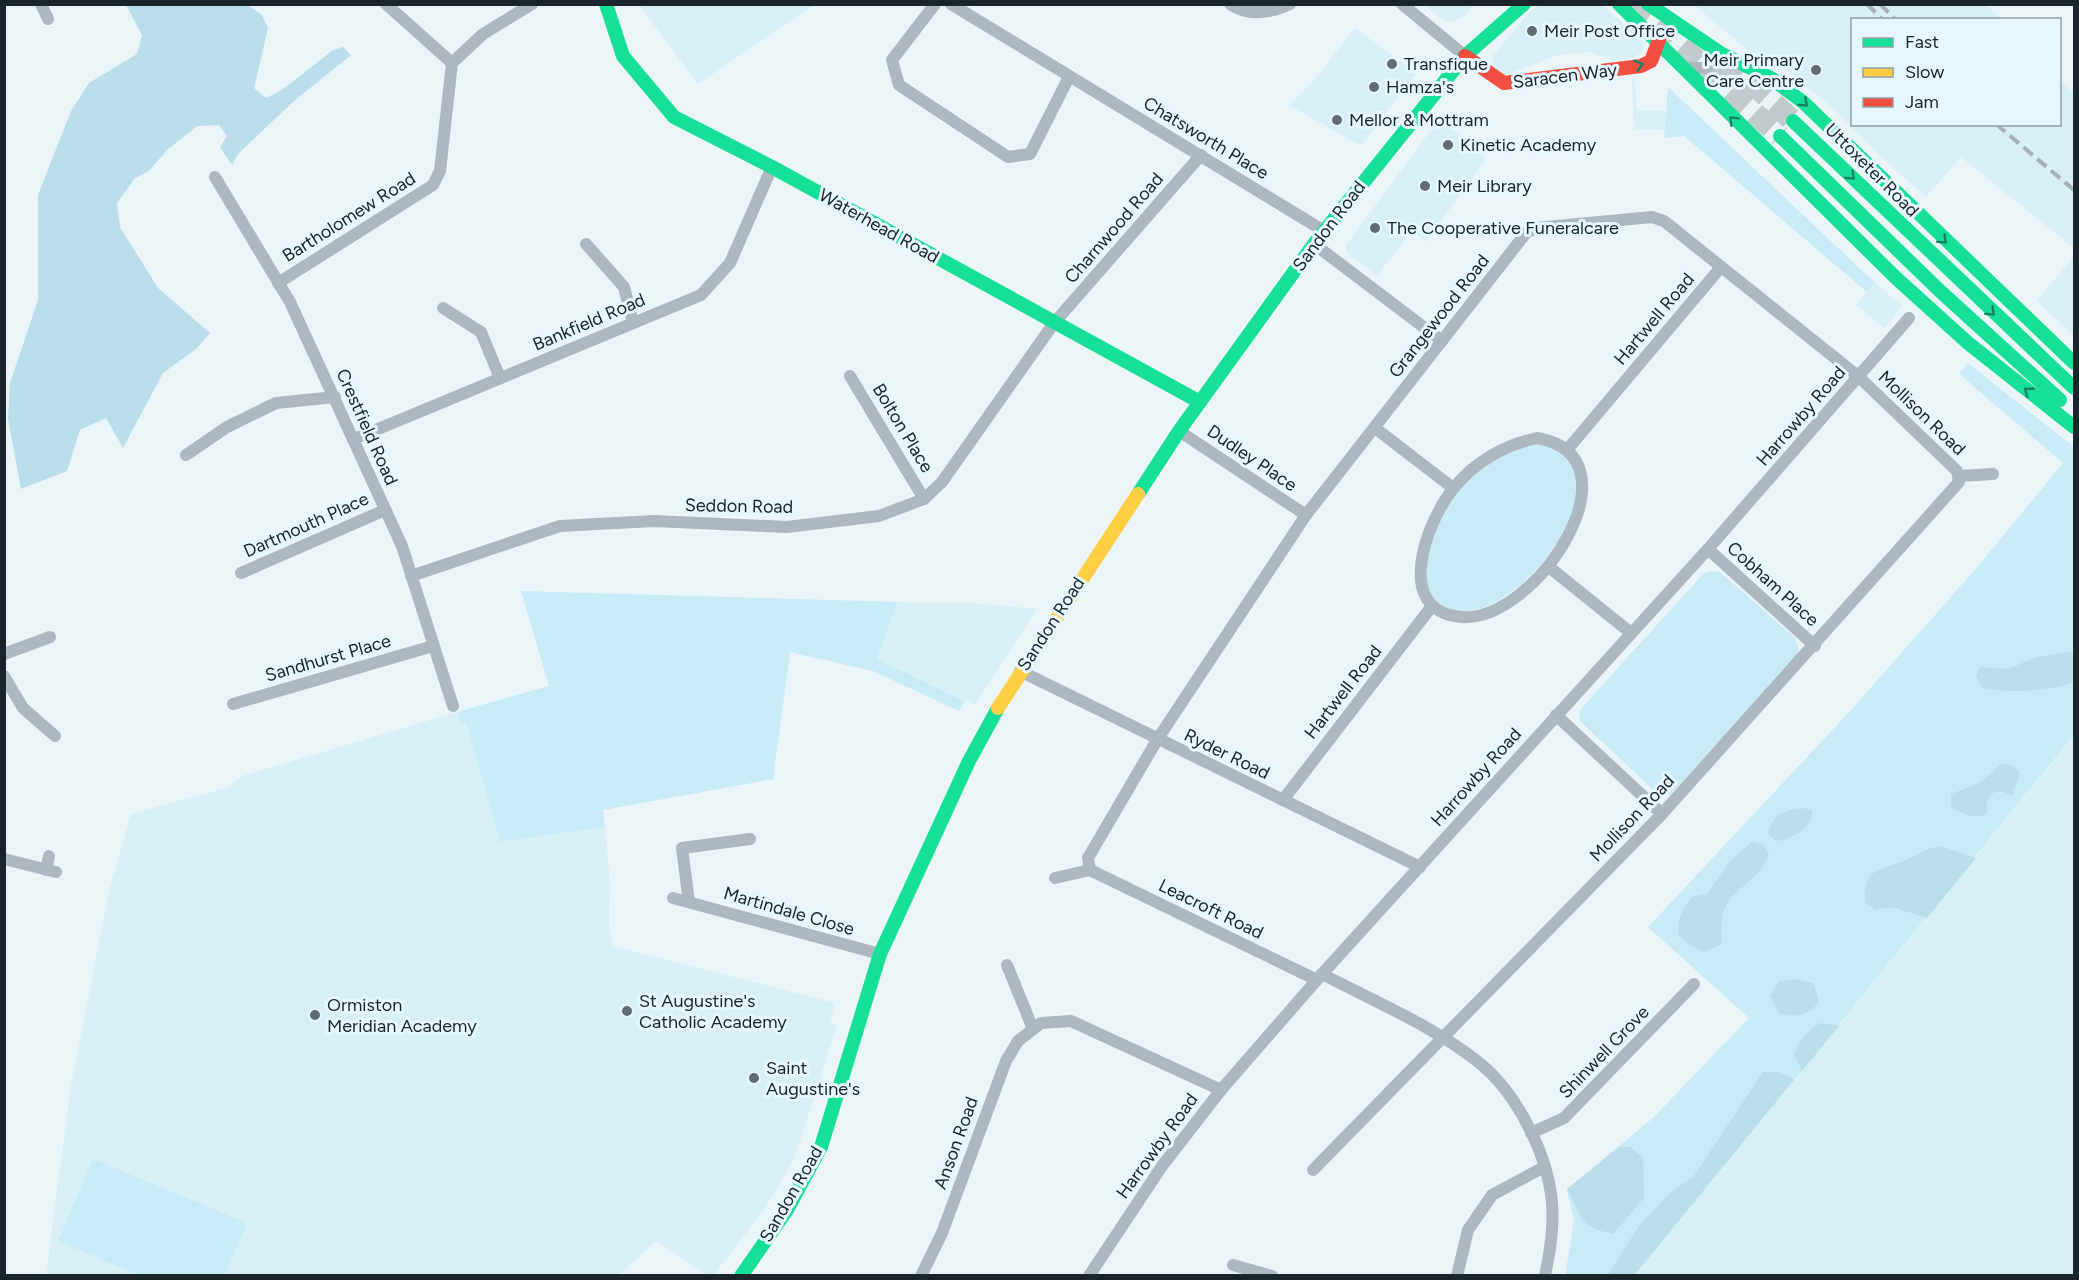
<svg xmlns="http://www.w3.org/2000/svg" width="2079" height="1280" font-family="Figtree,sans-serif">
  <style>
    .built { fill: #d9eff6 }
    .green { fill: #c8ebf6 }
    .forest { fill: #badeea }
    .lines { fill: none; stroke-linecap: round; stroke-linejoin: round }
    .highway-tunnel { stroke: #c1cbce; stroke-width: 22; stroke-dasharray: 22 11; stroke-linecap: butt }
    .street { stroke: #adb8c1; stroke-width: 12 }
    .fast { stroke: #16e098; stroke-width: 14 }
    .slow { stroke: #ffcf43; stroke-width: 14 }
    .jam { stroke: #f24e42; stroke-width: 14 }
    .rail { stroke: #a8b1b6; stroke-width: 4; stroke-dasharray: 12 6; stroke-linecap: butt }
    .oneway { stroke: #188260 }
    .poi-dot { fill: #636d71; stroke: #e5f7fd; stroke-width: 2 }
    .labels { text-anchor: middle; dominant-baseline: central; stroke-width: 6; stroke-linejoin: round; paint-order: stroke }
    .poi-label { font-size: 18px; fill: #1a2529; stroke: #e5f7fd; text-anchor: start }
    .street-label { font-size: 18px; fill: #1a2529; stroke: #e5f7fd }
  </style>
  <rect width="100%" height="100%" fill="#ebf4f7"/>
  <g class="built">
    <polygon points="639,5 814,5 698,84"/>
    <polygon points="1424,5 1473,5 1463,17 1451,22 1440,18"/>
    <polygon points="1539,5 1602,5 1641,39 1644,47 1640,54 1627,60 1613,60 1588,52 1559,55 1505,75 1494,69 1492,57 1529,12"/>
    <polygon points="1694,5 1987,5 2001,19 1852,20 1852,124 2060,124 2060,80 2074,95 2074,248 1961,157 1926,197 1877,153 1836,111 1786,69 1748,50"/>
    <polygon points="1355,28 1416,73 1361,146 1289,105 1311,84"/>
    <polygon points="1635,79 1637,110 1666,111 1664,130 1634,129 1632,80"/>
    <polygon points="1440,118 1486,159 1426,242 1412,231 1377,276 1347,253 1346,245"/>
    <polygon points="2074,256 2074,336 2037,301"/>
    <polygon points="1874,282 1902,306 1885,328 1856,305"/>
    <polygon points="898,602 970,603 1037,609 975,705 877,659"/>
    <polygon points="457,712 460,723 466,722 500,842 605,827 610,882 609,929 613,946 835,1003 830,1022 837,1025 794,1160 766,1207 714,1275 707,1275 656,1241 619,1275 46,1276 70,1091 109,891 131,814 229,787 242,776"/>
    <polygon points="2074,736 2074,1275 1636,1276 1802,1071"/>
  </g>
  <g class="green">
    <polygon points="1668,87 1874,282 1867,292 1684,136 1664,138"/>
    <polygon points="1968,363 2074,447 2074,735 1636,1275 1565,1276 1574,1221 1567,1189 1653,1118 1749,1018 1648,927 1853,708 1979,565 2063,463 1959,374"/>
    <path d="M1537 444C1544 446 1556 448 1562 453 1615 494 1514 624 1454 610 1400 598 1438 515 1460 490 1481 467 1507 450 1537 444Z"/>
    <polygon points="1710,571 1720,572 1795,638 1799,651 1797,656 1671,794 1660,796 1580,721 1579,711 1704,573"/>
    <polygon points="521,591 898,602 877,659 965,701 959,711 873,671 790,652 773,779 603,810 605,827 500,842 466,722 460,723 457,712 549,686"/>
    <polygon points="93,1159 247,1223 225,1275 139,1275 58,1241"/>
  </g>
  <g class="forest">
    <polygon points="126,5 248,5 262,15 268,28 254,88 266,98 282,90 333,50 343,47 351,55 294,101 238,154 232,165 220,147 227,136 219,125 197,126 167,150 149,171 135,178 117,203 120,227 158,288 210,333 196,349 163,373 123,448 106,418 80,430 67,471 21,489 8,419 10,383 38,300 38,195 71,111 89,83 137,54 142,35"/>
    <path d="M2071 652 2074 654V682C2045 692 2014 693 1983 688L1976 677 1980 667 2008 669 2037 657Z"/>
    <path d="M2002 763 2013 766 2020 773 2012 796 2002 791 1994 792 1987 800V814C1975 820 1962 813 1951 807V794L1980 783Z"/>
    <path d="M1802 808 1812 810C1814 828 1790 841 1775 841L1768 833C1773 814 1783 811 1802 808Z"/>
    <path d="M1752 842 1764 845 1769 855C1749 898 1717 882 1722 944L1704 952 1688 944 1678 934C1678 918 1682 909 1692 897L1707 894 1730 861Z"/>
    <path d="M1941 846 1976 858 1927 918 1892 907 1875 910 1865 902C1863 866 1881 871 1906 860 1920 854 1926 848 1941 846Z"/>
    <path d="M1796 979 1814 984 1819 1002C1808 1016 1796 1018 1779 1013L1770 996 1779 981Z"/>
    <path d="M1821 1023 1839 1026 1802 1071 1794 1054C1800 1040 1807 1030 1821 1023Z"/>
    <polygon points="1763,1072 1779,1072 1794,1080 1634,1275 1608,1275 1639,1226 1670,1193 1694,1176"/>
    <path d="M1619 1147H1630L1643 1158 1644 1198 1613 1234C1577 1226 1583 1217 1567 1189Z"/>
  </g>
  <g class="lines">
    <g class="highway-tunnel">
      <polyline points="1631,4 1667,33 1780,136"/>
      <polyline points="1726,59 1793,121"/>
    </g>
    <g class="street">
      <polyline points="41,4 48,19"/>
      <polyline points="386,4 452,63"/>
      <polyline points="935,4 892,60 899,85 1008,157 1030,154 1069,77"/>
      <polyline points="951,4 1324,231"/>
      <path d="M1230 4C1249 17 1270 13 1290 4"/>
      <polyline points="1402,4 1465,56"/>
      <polyline points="1686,68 1706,68 1722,54"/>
      <polyline points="215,177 290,302 402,546 453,706"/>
      <polyline points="586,244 624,287 633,323"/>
      <polyline points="1314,244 1442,341"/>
      <polyline points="278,283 433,185 440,171 452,63 483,34 532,4"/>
      <polyline points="443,308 481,332 500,378"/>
      <polyline points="850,376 924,499"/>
      <polyline points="1375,428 1453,488"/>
      <polyline points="1179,431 1306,515"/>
      <path d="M1537 438C1644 456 1537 623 1461 617 1392 611 1427 521 1453 489 1474 462 1505 445 1537 438Z"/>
      <polyline points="354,439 701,295 730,263 772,167"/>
      <polyline points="1567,450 1721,267"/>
      <polyline points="186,455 227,427 276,403 335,397"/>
      <polyline points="1960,476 1993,474"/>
      <polyline points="1708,549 1815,646"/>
      <polyline points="1549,567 1631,633"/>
      <polyline points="241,573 385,510"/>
      <polyline points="411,576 560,526 654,521 787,527 879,516 924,499 942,482 1054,323 1201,155"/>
      <polyline points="4,654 50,637"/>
      <polyline points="1020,671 1420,867"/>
      <polyline points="4,676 23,708 55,736"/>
      <polyline points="233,704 433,646"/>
      <polyline points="1556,715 1662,814"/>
      <polyline points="1283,800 1432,606"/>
      <polyline points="4,859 56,872"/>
      <polyline points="46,870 49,856"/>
      <polyline points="1055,878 1090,870"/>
      <polyline points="673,898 880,954"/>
      <polyline points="689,902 682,848 750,839"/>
      <polyline points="1007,965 1033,1029"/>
      <path d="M1322 974C1374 1001 1431 1025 1477 1061 1516 1091 1548 1154 1552 1203 1554 1228 1550 1251 1545 1276"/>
      <polyline points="1531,1133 1564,1118 1694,984"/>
      <polyline points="1313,1170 1662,814 1959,482 1957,471 1859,377 1664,221 1652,217 1536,228 1526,233 1306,515 1157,740 1088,858 1090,870 1317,980"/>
      <polyline points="1233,1265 1272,1276"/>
      <polyline points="921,1276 942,1233 1006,1061 1018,1041 1041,1023 1071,1021 1221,1090"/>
      <polyline points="1089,1276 1162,1166 1221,1090 1322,974 1708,549 1909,318"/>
      <polyline points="1457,1276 1468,1230 1492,1195 1544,1167"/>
    </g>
    <g class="fast">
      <polyline points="606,4 623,56 674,117 772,167 1200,402"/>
      <polyline points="1619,4 1895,277 1968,343 2074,427"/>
      <polyline points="1648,4 1722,54 1771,78 1803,102 2074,363"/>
      <polyline points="1793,121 2074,388"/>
      <polyline points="1780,136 1940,291 2060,400"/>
      <polyline points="1138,494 1179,431 1314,244 1465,56 1524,4"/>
      <polyline points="741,1276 787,1210 821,1147 880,954 969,761 998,708"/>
    </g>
    <polyline class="slow" points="998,708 1138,494"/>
    <polyline class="jam" points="1465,56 1504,83 1641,66 1651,61 1659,40"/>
    <g class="rail">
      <polyline points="1867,4 1883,20"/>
      <polyline points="1880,4 1896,20"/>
      <polyline points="1996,124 2074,190"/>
    </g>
  </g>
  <defs><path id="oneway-chevron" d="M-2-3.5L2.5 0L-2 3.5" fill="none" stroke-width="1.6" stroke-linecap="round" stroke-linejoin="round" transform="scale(1.5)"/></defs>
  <g class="oneway">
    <use href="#oneway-chevron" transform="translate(1639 65) rotate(-16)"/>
    <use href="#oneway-chevron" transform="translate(1804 103) rotate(42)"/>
    <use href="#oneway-chevron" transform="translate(1733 120) rotate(-135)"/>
    <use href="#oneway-chevron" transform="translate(1851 176) rotate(44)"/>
    <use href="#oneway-chevron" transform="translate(1943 240) rotate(44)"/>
    <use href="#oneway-chevron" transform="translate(1991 312) rotate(44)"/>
    <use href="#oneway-chevron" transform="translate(2028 391) rotate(-142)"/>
  </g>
  <g class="poi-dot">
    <circle cx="1532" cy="31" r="6"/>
    <circle cx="1392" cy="64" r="6"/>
    <circle cx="1816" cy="70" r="6"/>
    <circle cx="1374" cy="87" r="6"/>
    <circle cx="1337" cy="120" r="6"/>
    <circle cx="1448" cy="145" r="6"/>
    <circle cx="1425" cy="186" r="6"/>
    <circle cx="1375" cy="228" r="6"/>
    <circle cx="627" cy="1011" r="6"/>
    <circle cx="315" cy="1015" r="6"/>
    <circle cx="754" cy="1078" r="6"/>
  </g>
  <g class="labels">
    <g class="poi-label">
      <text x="1544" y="31">Meir Post Office</text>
      <text x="1804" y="60" text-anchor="end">Meir Primary<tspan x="1804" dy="21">Care Centre</tspan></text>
      <text x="1404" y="64">Transfique</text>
      <text x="1386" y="87">Hamza's</text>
      <text x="1349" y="120">Mellor &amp; Mottram</text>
      <text x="1460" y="145">Kinetic Academy</text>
      <text x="1437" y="186">Meir Library</text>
      <text x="1387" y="228">The Cooperative Funeralcare</text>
      <text x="639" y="1001">St Augustine's<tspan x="639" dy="21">Catholic Academy</tspan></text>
      <text x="327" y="1005">Ormiston<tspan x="327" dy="21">Meridian Academy</tspan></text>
      <text x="766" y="1068">Saint<tspan x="766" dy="21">Augustine's</tspan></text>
    </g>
    <g class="street-label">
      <text transform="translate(1565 76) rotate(-7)">Saracen Way</text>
      <text transform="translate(1206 138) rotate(31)">Chatsworth Place</text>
      <text transform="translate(1872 170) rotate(45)">Uttoxeter Road</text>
      <text transform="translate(349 217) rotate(-32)">Bartholomew Road</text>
      <text transform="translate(879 226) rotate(29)">Waterhead Road</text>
      <text transform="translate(1329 226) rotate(-53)">Sandon Road</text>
      <text transform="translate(1114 228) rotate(-49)">Charnwood Road</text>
      <text transform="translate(1439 316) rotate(-52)">Grangewood Road</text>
      <text transform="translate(1654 319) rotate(-50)">Hartwell Road</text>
      <text transform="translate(589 322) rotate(-23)">Bankfield Road</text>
      <text transform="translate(1922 413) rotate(44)">Mollison Road</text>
      <text transform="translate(1801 416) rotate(-49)">Harrowby Road</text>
      <text transform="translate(367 427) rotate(66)">Crestfield Road</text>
      <text transform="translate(903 428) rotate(59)">Bolton Place</text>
      <text transform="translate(1252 458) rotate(34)">Dudley Place</text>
      <text transform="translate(739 506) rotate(1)">Seddon Road</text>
      <text transform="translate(306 525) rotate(-24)">Dartmouth Place</text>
      <text transform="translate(1773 584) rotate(42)">Cobham Place</text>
      <text transform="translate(1051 624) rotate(-57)">Sandon Road</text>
      <text transform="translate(328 658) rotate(-16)">Sandhurst Place</text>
      <text transform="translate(1343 692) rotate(-52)">Hartwell Road</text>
      <text transform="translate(1227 754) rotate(26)">Ryder Road</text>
      <text transform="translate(1476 777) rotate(-48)">Harrowby Road</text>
      <text transform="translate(1632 818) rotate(-46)">Mollison Road</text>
      <text transform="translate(1211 909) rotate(26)">Leacroft Road</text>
      <text transform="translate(789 911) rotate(16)">Martindale Close</text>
      <text transform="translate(1604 1052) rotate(-46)">Shinwell Grove</text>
      <text transform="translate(956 1143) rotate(-70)">Anson Road</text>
      <text transform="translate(1157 1146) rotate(-54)">Harrowby Road</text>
      <text transform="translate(791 1194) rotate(-60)">Sandon Road</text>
    </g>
  </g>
  <rect width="2079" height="1280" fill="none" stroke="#1a2529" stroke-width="12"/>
  <rect x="1851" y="18" width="210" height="108" fill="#e5f7fd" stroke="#94a3a8" stroke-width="1.5"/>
  <rect x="1863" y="38" width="30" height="9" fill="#16e098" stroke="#94a3a8" stroke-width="1.5"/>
  <text x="1905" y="48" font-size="18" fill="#1a2529">Fast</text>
  <rect x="1863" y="68" width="30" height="9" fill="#ffcf43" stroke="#94a3a8" stroke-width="1.5"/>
  <text x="1905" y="78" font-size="18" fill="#1a2529">Slow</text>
  <rect x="1863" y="98" width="30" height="9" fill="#f24e42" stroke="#94a3a8" stroke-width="1.5"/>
  <text x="1905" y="108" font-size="18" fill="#1a2529">Jam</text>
</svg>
